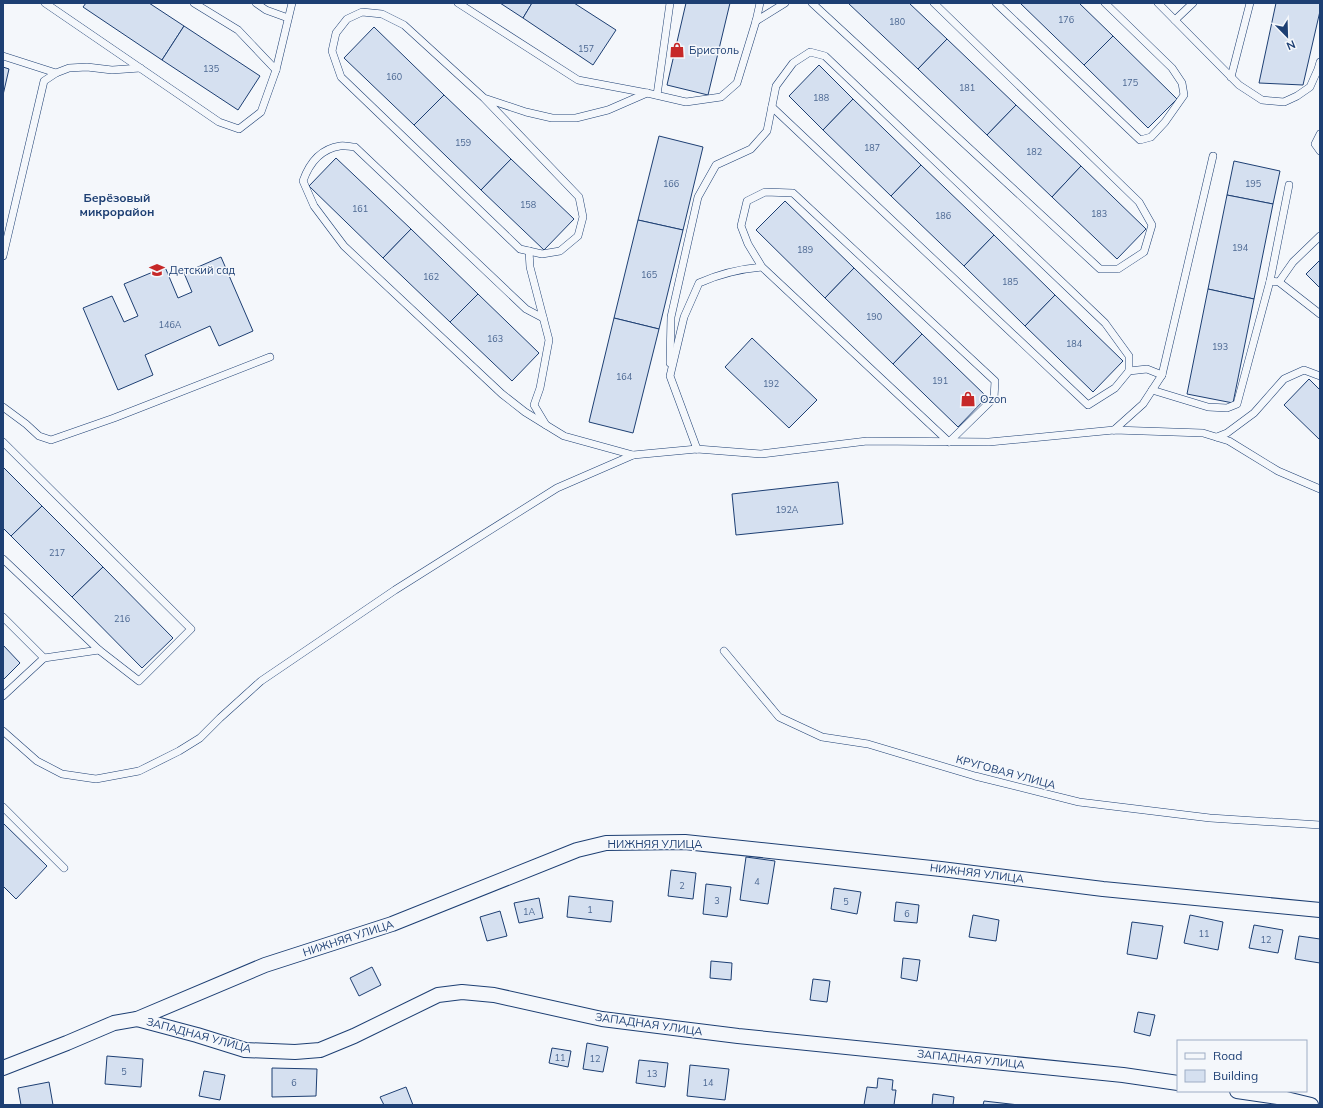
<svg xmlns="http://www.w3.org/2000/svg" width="1323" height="1108" font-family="Mulish,sans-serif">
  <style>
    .building { fill: #d5e0f0; stroke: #1d3f73 }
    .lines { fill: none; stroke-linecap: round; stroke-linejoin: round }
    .lane-casing { stroke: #1d3f73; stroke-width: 8 }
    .street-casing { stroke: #1d3f73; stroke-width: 16 }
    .lane { stroke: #f4f7fb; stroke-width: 7 }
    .street { stroke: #f4f7fb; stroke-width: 14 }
    .labels { text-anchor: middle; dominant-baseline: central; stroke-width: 3; stroke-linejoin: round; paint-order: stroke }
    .number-label { font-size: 9px; fill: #4b6792 }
    .poi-label { font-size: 11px; fill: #1d3f73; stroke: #f4f7fb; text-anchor: start }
    .street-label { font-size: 11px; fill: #1d3f73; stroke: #f4f7fb }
    .neighbourhood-label { font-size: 12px; font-weight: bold; fill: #1d3f73; stroke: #f4f7fb }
  </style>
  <rect width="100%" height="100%" fill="#f4f7fb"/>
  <g class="building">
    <polygon points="86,3 149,3 184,26 162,60 83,7"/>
    <polygon points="500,3 532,3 523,18"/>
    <polygon points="532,3 574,3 616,30 593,65 523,18"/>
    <polygon points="686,3 730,3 708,95 667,85"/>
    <polygon points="848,3 909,3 947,39 918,69"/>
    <polygon points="1020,3 1079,3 1113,36 1084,65"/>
    <polygon points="1276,3 1320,3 1320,11 1303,85 1259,83"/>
    <polygon points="184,26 260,76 238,110 162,60"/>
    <polygon points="374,27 444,95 414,125 344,58"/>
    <polygon points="1113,36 1177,99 1148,128 1084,65"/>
    <polygon points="947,39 1016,105 987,135 918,69"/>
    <polygon points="819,65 853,99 823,130 789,96"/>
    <polygon points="3,67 9,69 3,95"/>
    <polygon points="444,95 511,159 481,190 414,125"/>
    <polygon points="853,99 921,165 891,196 823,130"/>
    <polygon points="1016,105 1081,166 1052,197 987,135"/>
    <polygon points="659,136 703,147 683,230 638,220"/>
    <polygon points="336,158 411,229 383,258 309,186"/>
    <polygon points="511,159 574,219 544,250 481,190"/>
    <polygon points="1234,161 1280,171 1273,204 1227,195"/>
    <polygon points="921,165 994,235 964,266 891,196"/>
    <polygon points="1081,166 1146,229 1117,259 1052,197"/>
    <polygon points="1227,195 1273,204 1254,299 1208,289"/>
    <polygon points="785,201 854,268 825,298 756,230"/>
    <polygon points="638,220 683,230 659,329 614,318"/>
    <polygon points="411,229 478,294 450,322 383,258"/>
    <polygon points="994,235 1055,295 1025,326 964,266"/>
    <polygon points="221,257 253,331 219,346 210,326 145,355 153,375 118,390 83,308 112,296 124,322 138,316 124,284 165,267 178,298 192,292 184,273"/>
    <polygon points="1320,260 1320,288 1306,274"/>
    <polygon points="854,268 922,334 893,364 825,298"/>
    <polygon points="1208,289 1254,299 1233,403 1187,394"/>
    <polygon points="478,294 539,353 512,381 450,322"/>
    <polygon points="1055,295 1123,361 1093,392 1025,326"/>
    <polygon points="614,318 659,329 633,433 589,422"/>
    <polygon points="922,334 987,397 958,427 893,364"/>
    <polygon points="752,338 817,400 789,428 725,367"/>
    <polygon points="1309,379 1320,390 1320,440 1284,405"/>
    <polygon points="3,467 42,506 11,536 3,528"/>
    <polygon points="838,482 843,524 736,535 732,494"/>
    <polygon points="42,506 103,567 72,597 11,536"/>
    <polygon points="103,567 173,638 142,668 72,597"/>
    <polygon points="3,645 20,663 3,680"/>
    <polygon points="3,823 47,866 16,899 3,886"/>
    <polygon points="746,857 775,861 768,904 740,900"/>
    <polygon points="671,870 696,873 693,899 668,896"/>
    <polygon points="706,884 731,887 727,917 703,914"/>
    <polygon points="834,888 861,892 857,914 831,909"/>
    <polygon points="569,896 613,901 611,922 567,917"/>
    <polygon points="539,898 543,918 519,923 514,903"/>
    <polygon points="896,902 919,905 917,923 894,921"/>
    <polygon points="500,911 507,936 487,941 480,917"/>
    <polygon points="973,915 999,920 996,941 969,937"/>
    <polygon points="1190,915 1223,922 1218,950 1184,943"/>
    <polygon points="1132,922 1163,926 1157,959 1127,954"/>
    <polygon points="1254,925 1283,930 1278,953 1249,948"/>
    <polygon points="1299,936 1320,939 1320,963 1295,959"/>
    <polygon points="903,958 920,960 917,981 901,978"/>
    <polygon points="711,961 732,963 731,980 710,978"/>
    <polygon points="372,967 381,985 359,996 350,978"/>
    <polygon points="813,979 830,981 827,1002 810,1000"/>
    <polygon points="1138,1012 1155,1015 1150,1036 1134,1032"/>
    <polygon points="587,1043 608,1047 603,1072 583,1069"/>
    <polygon points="552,1048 571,1051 568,1067 549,1063"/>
    <polygon points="107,1056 143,1059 141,1087 105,1084"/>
    <polygon points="639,1060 668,1063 665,1087 636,1083"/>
    <polygon points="690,1065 729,1069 725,1100 687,1096"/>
    <polygon points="272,1068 317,1069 316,1096 272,1097"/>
    <polygon points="204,1071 225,1075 220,1100 199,1096"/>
    <polygon points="878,1078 893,1080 892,1090 896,1090 894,1105 864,1105 867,1087 877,1088"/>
    <polygon points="49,1082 53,1105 21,1105 18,1088"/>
    <polygon points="406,1087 413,1105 384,1105 380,1097"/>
    <polygon points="933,1094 954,1097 953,1105 932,1105"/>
    <polygon points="984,1101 1019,1105 983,1105"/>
  </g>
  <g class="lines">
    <g class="lane-casing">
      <g id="lane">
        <polyline points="45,3 219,122 239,129 261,112 276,70 292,3"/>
        <polyline points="194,3 238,30 276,70"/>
        <polyline points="256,3 266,10 288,18"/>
        <polyline points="458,3 578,80 647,93 686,102 721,97 737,83 756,21 760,3"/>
        <polyline points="812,3 1100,269 1118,269 1144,252 1152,225 1139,202 934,3"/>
        <polyline points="996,3 1140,140 1151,137 1165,122 1184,95 1182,83 1172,68 1105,3"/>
        <polyline points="1158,3 1239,85 1262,100 1284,102 1297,96 1310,87 1318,69 1320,62"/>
        <polyline points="1175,20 1193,3"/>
        <polyline points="756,21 785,3"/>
        <polyline points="3,56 56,73"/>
        <polyline points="1231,77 1250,3"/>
        <polyline points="657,95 670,3"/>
        <polyline points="484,98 579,197 583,217 578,236 560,251 542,254 520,249 341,77 332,51 336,33 347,19 362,12 382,14 404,25 484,98 526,112 552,118 576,118 608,110 647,93"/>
        <polyline points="772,107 1088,405 1115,388 1129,371 1147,369 1162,375"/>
        <polyline points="1320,134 1315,144 1320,151"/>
        <polyline points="529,251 530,267 549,340 540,388 534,405 546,425 564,436 633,455"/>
        <polyline points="3,256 44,81 56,73 69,68 87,67 112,70 140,68"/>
        <polyline points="1270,281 1289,185"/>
        <polyline points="1279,282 1293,262 1320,236"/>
        <path d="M543 318 526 309 355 147C351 147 344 145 340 146 320 149 309 164 303 181L314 206 344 246 502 394 525 412 546 425"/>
        <polyline points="670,363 671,317 698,197 716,165 751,149 767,131 776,86 793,63 810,52 825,56 1105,323 1129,356 1129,371"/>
        <polyline points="1152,390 1208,407 1227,408 1237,404 1270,281 1279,282 1320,314"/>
        <polyline points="3,407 26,424 39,436 51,440 114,418 270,357"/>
        <polyline points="1114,430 1143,404 1162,375 1213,156"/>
        <polyline points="1217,437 1227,433 1254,413 1284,379 1304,370 1320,376"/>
        <polyline points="3,442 191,629 139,681 99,650"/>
        <path d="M697 449 670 376 684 317 699 283C719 274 739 269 762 267L949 442 994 398 995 381 793 193 765 192 747 201 741 226 748 244 762 267"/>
        <polyline points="3,559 99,650 44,658 3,696"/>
        <polyline points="3,617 44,658"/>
        <polyline points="724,651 779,717 822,737 868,744 975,776 1079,802 1210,818 1320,825"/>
        <polyline points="3,731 37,761 62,774 96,779 139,771 179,751 200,738 220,718 261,681 395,590 557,488 633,455 697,449 761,454 867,441 989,442 1114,430 1203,433 1229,441 1278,471 1320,489"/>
        <polyline points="3,807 64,868"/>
      </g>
    </g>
    <g class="street-casing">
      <g id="street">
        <polyline points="137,1019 197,1035 245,1050 295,1052 320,1050 354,1036 438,995 462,992 494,995 602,1019 738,1036 1123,1075 1178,1083"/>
        <polyline points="3,1068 67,1043 114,1023 137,1019 265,965 392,924 577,850 606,843 685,842 941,869 1103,889 1320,910"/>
        <polyline points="1237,1091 1278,1097 1311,1105"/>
      </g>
    </g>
    <use href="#lane" class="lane"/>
    <use href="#street" class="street"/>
  </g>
  <defs>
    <g id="shop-bare" transform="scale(1.2)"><path d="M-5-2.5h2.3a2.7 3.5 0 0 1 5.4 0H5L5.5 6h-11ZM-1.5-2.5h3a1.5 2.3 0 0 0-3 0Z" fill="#c62828" stroke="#f4f7fb" stroke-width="2.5" paint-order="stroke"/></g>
    <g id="school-bare" transform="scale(1.2)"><path d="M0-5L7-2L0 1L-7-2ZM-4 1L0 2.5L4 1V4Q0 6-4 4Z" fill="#c62828" stroke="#f4f7fb" stroke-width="2.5" paint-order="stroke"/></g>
  </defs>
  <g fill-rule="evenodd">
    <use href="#shop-bare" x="677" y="50"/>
    <use href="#school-bare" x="157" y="270"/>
    <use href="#shop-bare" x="968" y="399"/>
  </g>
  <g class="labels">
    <g class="number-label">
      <text x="1066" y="19">176</text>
      <text x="897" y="21">180</text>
      <text x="586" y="48">157</text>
      <text x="211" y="68">135</text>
      <text x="394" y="76">160</text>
      <text x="1130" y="82">175</text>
      <text x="967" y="87">181</text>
      <text x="821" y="97">188</text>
      <text x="463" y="142">159</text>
      <text x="872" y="147">187</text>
      <text x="1034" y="151">182</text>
      <text x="671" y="183">166</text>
      <text x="1253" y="183">195</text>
      <text x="528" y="204">158</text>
      <text x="360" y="208">161</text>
      <text x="1099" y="213">183</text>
      <text x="943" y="215">186</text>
      <text x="1240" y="247">194</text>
      <text x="805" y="249">189</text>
      <text x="649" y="274">165</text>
      <text x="431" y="276">162</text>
      <text x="1010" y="281">185</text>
      <text x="874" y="316">190</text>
      <text x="170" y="324">146А</text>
      <text x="495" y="338">163</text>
      <text x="1074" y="343">184</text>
      <text x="1220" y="346">193</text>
      <text x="624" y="376">164</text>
      <text x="940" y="380">191</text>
      <text x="771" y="383">192</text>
      <text x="787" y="509">192А</text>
      <text x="57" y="552">217</text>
      <text x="122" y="618">216</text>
      <text x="757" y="881">4</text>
      <text x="682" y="885">2</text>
      <text x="717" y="900">3</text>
      <text x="846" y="901">5</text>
      <text x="590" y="909">1</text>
      <text x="529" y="911">1А</text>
      <text x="907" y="913">6</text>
      <text x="1204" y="933">11</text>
      <text x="1266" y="939">12</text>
      <text x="560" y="1057">11</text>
      <text x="595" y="1058">12</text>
      <text x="124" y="1071">5</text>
      <text x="652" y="1073">13</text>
      <text x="294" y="1082">6</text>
      <text x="708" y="1082">14</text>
    </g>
    <g class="poi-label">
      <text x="689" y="50">Бристоль</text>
      <text x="169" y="270">Детский сад</text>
      <text x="980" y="399">Ozon</text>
    </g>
    <g class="street-label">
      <text transform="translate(1006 772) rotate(15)">КРУГОВАЯ УЛИЦА</text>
      <text x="655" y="844">НИЖНЯЯ УЛИЦА</text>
      <text transform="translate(977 873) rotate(7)">НИЖНЯЯ УЛИЦА</text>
      <text transform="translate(348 938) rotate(-18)">НИЖНЯЯ УЛИЦА</text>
      <text transform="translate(649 1024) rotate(8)">ЗАПАДНАЯ УЛИЦА</text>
      <text transform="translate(199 1035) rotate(15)">ЗАПАДНАЯ УЛИЦА</text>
      <text transform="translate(971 1059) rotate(6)">ЗАПАДНАЯ УЛИЦА</text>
    </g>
    <g class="neighbourhood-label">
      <text x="117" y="197">Берёзовый<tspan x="117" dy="14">микрорайон</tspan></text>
    </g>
  </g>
  <rect width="1323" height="1108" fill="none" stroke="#1d3f73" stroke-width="8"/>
  <rect x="1177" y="1040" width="130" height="52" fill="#f4f7fb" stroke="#9eadc5"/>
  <rect x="1185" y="1053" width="20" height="6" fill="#f4f7fb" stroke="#9eadc5"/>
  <text x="1213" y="1060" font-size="12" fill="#1d3f73">Road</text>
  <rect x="1185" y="1070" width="20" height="12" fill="#d5e0f0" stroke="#9eadc5"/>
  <text x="1213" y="1080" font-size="12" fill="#1d3f73">Building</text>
  <g transform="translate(1287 36) rotate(157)" stroke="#f4f7fb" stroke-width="3" paint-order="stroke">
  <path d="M0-3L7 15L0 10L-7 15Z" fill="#1d3f73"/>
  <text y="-6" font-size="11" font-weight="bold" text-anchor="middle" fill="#1d3f73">N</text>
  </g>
</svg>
